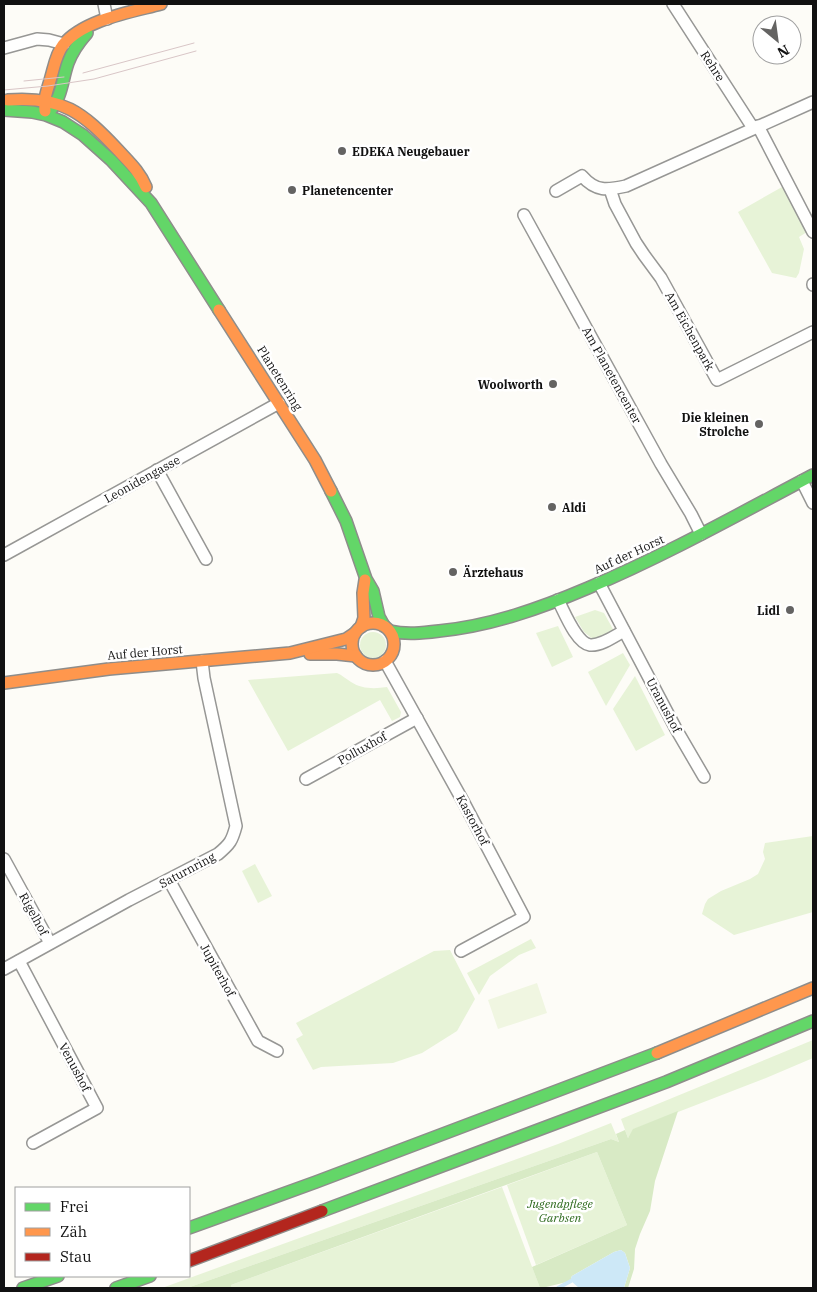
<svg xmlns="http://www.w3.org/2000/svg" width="817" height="1292" font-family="'IBM Plex Serif',serif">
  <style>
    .green { fill: #e7f3d7 }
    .forest { fill: #d8eac5 }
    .pitch { fill: #f0f6e1 }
    .water { fill: #cde8f7 }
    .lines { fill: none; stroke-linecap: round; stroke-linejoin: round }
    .stream { stroke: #cde8f7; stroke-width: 4 }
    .street-casing { stroke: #979795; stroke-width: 14 }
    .fast-casing { stroke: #8e8d8b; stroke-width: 14 }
    .slow-casing { stroke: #8e8d8b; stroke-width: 14 }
    .jam-casing { stroke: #8e8d8b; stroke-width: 14 }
    .street { stroke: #fffffe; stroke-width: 11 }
    .fast { stroke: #63d668; stroke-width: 11 }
    .slow { stroke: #ff974d; stroke-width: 11 }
    .jam { stroke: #b3261e; stroke-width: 11 }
    .tram { stroke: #d9c6c7; stroke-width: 1 }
    .poi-dot { fill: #646362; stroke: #fff; stroke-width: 2 }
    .labels { text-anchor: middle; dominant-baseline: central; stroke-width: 5; stroke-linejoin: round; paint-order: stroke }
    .street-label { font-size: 12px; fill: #111; stroke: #fff }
    .poi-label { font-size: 12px; font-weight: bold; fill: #111; stroke: #fff; text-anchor: start }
    .park-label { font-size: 12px; font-style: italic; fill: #2f6b1f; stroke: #fff }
  </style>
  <rect width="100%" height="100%" fill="#fdfcf7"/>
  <g class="green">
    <polygon points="782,187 807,232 799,237 804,249 799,273 796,278 772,273 738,212"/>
    <polygon points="595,610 604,613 614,631 594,640 584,632 575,617"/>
    <polygon points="558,626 573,657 552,667 536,633"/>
    <circle cx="373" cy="645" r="13"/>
    <polygon points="623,653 630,665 606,706 588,672"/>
    <path d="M337 673C342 675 346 679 351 682 362 689 374 689 387 687L401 712 400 717 392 721 380 700 288 751 248 680Z"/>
    <polygon points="635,676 665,735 636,751 613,709"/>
    <polygon points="813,836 813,912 734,935 702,914 705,904 708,899 721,891 750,879 758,874 765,859 763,852 765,843"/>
    <polygon points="255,864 272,896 258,903 242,871"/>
    <polygon points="531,939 536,948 519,955 490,976 479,995 467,973"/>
    <polygon points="450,950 475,999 457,1031 422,1053 393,1063 321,1067 313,1070 296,1039 303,1035 296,1023 434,951"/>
    <polygon points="813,1040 813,1058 766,1078 634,1129 628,1138 621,1119"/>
    <polygon points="611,1123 619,1142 611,1139 187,1288 162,1288 558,1144"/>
    <polygon points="597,1152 627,1225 536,1265 507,1185"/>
    <polygon points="502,1187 540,1288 232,1288 231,1285"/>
  </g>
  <polygon class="forest" points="678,1111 655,1181 650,1211 640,1234 635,1249 634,1269 628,1288 624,1288 630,1268 625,1253 621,1250 614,1252 572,1276 571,1278 571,1281 542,1288 540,1288 532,1267 627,1225 597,1152 231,1285 232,1288 187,1288 611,1139 619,1142 616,1134 625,1130 628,1138 633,1129"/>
  <polygon class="pitch" points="537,983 547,1013 498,1029 488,1000"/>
  <polygon class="water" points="621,1250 625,1253 630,1268 624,1288 579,1288 571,1281 571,1278 572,1276 614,1252"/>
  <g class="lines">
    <polyline class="stream" points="558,1288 571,1281"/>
    <g class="street-casing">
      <g id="street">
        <polyline points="104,4 107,19"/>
        <polyline points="673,4 753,128"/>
        <polyline points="4,48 37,39 49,40 64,44"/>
        <polyline points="758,126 813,232"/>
        <polyline points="610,189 615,204 636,243 644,255 661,278 717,380 813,332"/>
        <path d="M556 191 582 176C596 192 607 190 626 186L813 102"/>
        <polyline points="524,215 661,464 691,514 701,534"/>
        <polyline points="813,284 813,285"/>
        <polyline points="157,470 206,559"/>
        <polyline points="802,481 813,503"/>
        <polyline points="4,555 279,403"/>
        <polyline points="599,583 676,729 704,777"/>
        <path d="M558 600C564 611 576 643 590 645 601 646 615 636 624 631"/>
        <polyline points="385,661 464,803 524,917 461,951"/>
        <polyline points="306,779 417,718"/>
        <polyline points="4,859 50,943"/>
        <polyline points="169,880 258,1041 277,1051"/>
        <polyline points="19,961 97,1108 33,1143"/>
        <path d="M4 969 129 900 218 854C230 844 232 841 236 826L204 678 202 661"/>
      </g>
    </g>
    <g class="fast-casing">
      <g id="fast">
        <polyline points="4,110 32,112 46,115 63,122 83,135 111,160 151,203 219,310"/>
        <path d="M50 111C62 97 62 80 68 63 72 52 79 42 87 33"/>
        <polyline points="331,491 346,521 366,579 373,591 379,617 384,626"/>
        <path d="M390 631C406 635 423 633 439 631 491 626 541 608 588 588 666 555 739 514 813 475"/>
        <polyline points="322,1211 666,1082 813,1021"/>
        <polyline points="189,1228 316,1182 657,1053"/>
        <polyline points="23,1288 58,1276"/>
        <polyline points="116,1288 150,1276"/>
      </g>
    </g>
    <g class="slow-casing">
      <g id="slow">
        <path d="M8 100C63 96 82 112 118 150 129 162 140 172 146 187"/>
        <path d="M45 111C44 95 47 92 51 77 54 67 56 54 63 45 83 20 131 12 161 4"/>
        <polyline points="219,310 315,460 331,491"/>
        <circle cx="373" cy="644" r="21"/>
        <polyline points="361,627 364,618 363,593 365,580"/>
        <polyline points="310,654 337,654 356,656"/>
        <polyline points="4,683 109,669 290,653 346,639 355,633"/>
        <polyline points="657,1053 813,988"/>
      </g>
    </g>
    <g class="jam-casing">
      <polyline id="jam" points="189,1261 322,1211"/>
    </g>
    <use href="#street" class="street"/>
    <use href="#fast" class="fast"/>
    <use href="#slow" class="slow"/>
    <use href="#jam" class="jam"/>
    <g class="tram">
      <polyline points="83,73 194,43"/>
      <polyline points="24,81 64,77"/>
      <polyline points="4,90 48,86 94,79 196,51"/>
    </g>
  </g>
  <g class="poi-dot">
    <circle cx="342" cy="151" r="5"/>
    <circle cx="292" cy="190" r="5"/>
    <circle cx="553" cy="384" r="5"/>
    <circle cx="759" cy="424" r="5"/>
    <circle cx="552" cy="507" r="5"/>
    <circle cx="453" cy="572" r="5"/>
    <circle cx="790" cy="610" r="5"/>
  </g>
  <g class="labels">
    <g class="street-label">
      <text transform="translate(713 66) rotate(57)">Rehre</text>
      <text transform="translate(690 331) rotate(61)">Am Eichenpark</text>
      <text transform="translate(612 375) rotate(61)">Am Planetencenter</text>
      <text transform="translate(280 378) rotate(58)">Planetenring</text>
      <text transform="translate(142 479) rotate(-29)">Leonidengasse</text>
      <text transform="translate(629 554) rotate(-25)">Auf der Horst</text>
      <text transform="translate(145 652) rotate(-5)">Auf der Horst</text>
      <text transform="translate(664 705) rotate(62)">Uranushof</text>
      <text transform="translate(362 748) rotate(-29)">Polluxhof</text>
      <text transform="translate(473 820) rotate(62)">Kastorhof</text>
      <text transform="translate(187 870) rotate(-28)">Saturnring</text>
      <text transform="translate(34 914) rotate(61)">Rigelhof</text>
      <text transform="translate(218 970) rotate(61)">Jupiterhof</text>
      <text transform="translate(75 1067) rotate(62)">Venushof</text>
    </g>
    <g class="poi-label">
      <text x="352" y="151">EDEKA Neugebauer</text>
      <text x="302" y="190">Planetencenter</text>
      <text x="543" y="384" text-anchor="end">Woolworth</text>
      <text x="749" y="417" text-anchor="end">Die kleinen<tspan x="749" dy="14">Strolche</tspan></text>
      <text x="562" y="507">Aldi</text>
      <text x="463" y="572">Ärztehaus</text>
      <text x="780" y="610" text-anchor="end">Lidl</text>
    </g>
    <g class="park-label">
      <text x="560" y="1203">Jugendpflege<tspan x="560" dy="14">Garbsen</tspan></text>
    </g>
  </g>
  <rect width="817" height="1292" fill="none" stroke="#111111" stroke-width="10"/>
  <rect x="15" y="1187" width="175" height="90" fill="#ffffff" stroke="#a0a0a0"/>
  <rect x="25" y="1203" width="25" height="8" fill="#63d668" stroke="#a0a0a0"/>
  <text x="60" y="1212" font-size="15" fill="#111111">Frei</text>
  <rect x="25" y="1228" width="25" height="8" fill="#ff974d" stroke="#a0a0a0"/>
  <text x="60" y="1237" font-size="15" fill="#111111">Zäh</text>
  <rect x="25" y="1253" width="25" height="8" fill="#b3261e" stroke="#a0a0a0"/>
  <text x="60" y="1262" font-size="15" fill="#111111">Stau</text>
  <g transform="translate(777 40) rotate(151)"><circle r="24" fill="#ffffff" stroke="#a0a0a0"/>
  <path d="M0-4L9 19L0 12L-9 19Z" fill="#646362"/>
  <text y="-8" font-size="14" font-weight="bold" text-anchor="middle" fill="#111111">N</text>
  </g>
</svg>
